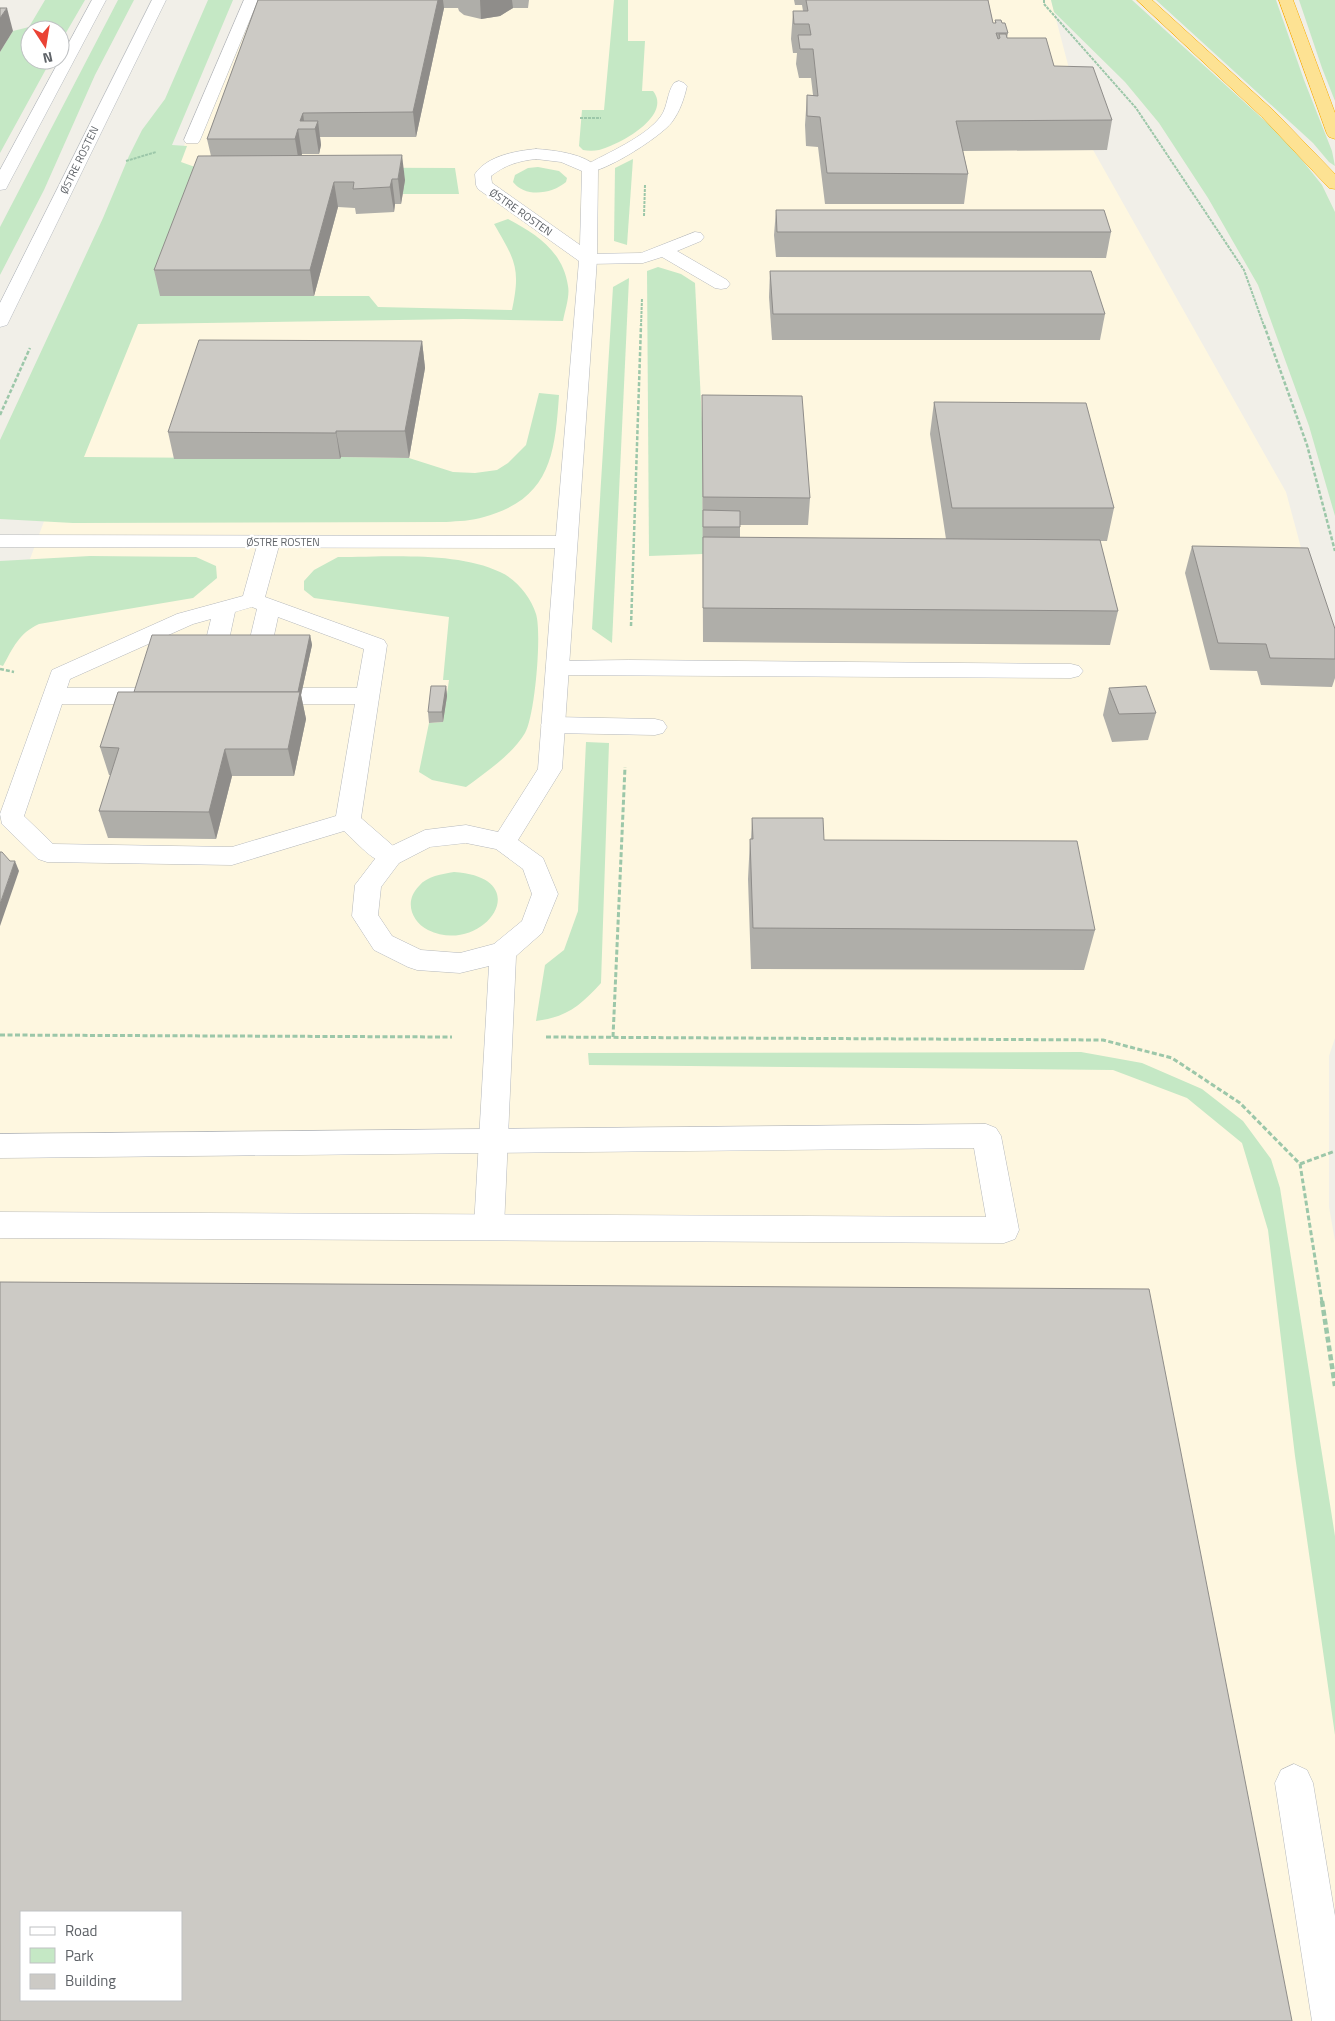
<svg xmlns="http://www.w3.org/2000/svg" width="1335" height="2021" font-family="'Titillium Web',sans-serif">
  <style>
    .commercial { fill: #fef7e0; fill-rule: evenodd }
    .green { fill: #c5e8c5 }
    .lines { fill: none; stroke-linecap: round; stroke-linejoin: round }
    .lane-casing { stroke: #b5b8bc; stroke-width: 1 }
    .street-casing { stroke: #b5b8bc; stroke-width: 1 }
    .secondary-casing { stroke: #b6babf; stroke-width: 1 }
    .highway-casing { stroke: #f9ab00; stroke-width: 1 }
    .path-far3 { stroke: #9cc7a9; stroke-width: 2; stroke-dasharray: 3 1; stroke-linecap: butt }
    .path-far2 { stroke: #9cc7a9; stroke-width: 2.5; stroke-dasharray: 4 2; stroke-linecap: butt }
    .path-far1 { stroke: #9cc7a9; stroke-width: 3; stroke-dasharray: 5 2.5; stroke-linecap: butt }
    .path { stroke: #9cc7a9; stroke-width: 4.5; stroke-dasharray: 6 3; stroke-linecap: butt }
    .lane { fill: #fff; fill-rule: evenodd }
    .street { fill: #fff; fill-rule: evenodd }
    .secondary { fill: #fff; fill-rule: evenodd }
    .highway { fill: #fde293; fill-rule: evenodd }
    .wall { fill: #afaea9 }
    .shaded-wall { fill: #8f8d8a }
    .building { fill: #cccac5; stroke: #8f8d8a; fill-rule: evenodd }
    .labels { text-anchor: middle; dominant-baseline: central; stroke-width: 4.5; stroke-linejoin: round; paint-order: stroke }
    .far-street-label { font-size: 11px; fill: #5f6368; stroke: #fff }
  </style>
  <rect width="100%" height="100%" fill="#f1efe8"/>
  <path class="commercial" d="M245 0H1051L1088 141 1286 492 1335 674V1038L1329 1056V1207L1335 1241V2021H0V640L176 165ZM21 1912H181V2000H21Z"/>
  <g class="green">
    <polygon points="45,0 85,0 60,43 60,30 30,30 30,60 51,60 0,153 0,52 13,31 29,27"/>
    <polygon points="118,0 134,0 95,75 44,190 0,275 0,227"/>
    <path d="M208 0H233L172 145 187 146 181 162 195 167 455 168 459 194H402L291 180 160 296H369L378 307 512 310C521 268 515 260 494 224L508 219C536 234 563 251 568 286 570 296 565 310 563 321L463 319 138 324 84 457 340 459 341 457 409 458 453 472 475 473 497 470 508 463 526 445 539 393 559 395C555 455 550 499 484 517 472 521 458 521 446 522L73 523 0 519V440L103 218 129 156 142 130 165 99Z"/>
    <path d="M614 0H628V41H645L642 91H653C673 116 619 145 599 150 594 151 588 151 583 150L579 146 582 110H604Z"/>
    <polygon points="1051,0 1132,0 1286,140 1322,185 1335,212 1335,516 1309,426 1258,285 1208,198 1159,123 1125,82 1054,12"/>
    <polygon points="1156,0 1276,0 1304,80 1332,151 1335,166 1329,162 1313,143"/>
    <polygon points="1299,0 1335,0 1335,101 1322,68"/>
    <polygon points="633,159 627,245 614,241 615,168"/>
    <path d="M538 167 559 171 567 178 566 182C552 194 525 198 513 182L515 175 528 168Z"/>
    <polygon points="658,267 681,274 695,283 702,422 703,554 649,556 647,271"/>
    <polygon points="629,278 612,643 592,629 613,287"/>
    <path d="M90 556 196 557 216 566 217 578 193 598 39 624C19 633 13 648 3 666L0 665V561Z"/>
    <path d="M338 557C386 557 456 551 500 572 516 579 531 597 536 614 542 633 535 716 525 733 513 754 485 773 466 787L432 780 419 772 429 723 443 722 449 680H443L449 617 314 598 304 590V581L314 570Z"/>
    <path d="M586 742 609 743 601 983C580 1006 567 1017 536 1021L545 965 564 950 578 911Z"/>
    <path d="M454 872C540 878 482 957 428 930 411 921 404 901 419 886 427 876 442 874 454 872Z"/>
    <polygon points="1081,1052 1142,1063 1202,1089 1243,1121 1271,1159 1280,1188 1335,1536 1335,1735 1295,1456 1268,1230 1242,1143 1187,1098 1113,1070 589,1065 588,1053"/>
  </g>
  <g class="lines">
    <g class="lane-casing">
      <g id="lane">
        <polygon points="244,0 258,0 200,140 198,143 186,143 184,140"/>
        <path d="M679 81 684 83 687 86C684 99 680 111 672 122 662 136 600 176 584 172L582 169 584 166C607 153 646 137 661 116 668 106 667 92 674 83Z"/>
        <polygon points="695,232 701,233 704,237 701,241 677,251 727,280 730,284 727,288 721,289 715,288 662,257 643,263 588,264 582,263 579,259 582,255 588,254 641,253"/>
        <path d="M269 536 277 537 280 542 265 597 384 640 387 645 361 818 399 851 403 857 399 863C378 870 359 844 344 831L232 865 47 862 38 859 2 824 0 814 52 670 177 614 243 596 258 542 261 537ZM252 607 257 609 242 672 246 677 254 679 262 677 266 672 278 617 364 649 357 688H264L256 691 252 696 256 701 264 704H355L336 816 232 847 53 844 24 816 62 704H153L161 701 165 696 161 691 153 688H67L70 679 193 624 211 619 198 672 202 677 210 679 218 677 222 672 235 612Z"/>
        <polygon points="629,660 1071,664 1079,666 1083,671 1079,676 1071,678 557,675 549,673 546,668 549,663 557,661"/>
        <polygon points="553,717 655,719 663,721 667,727 663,733 655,735 553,733 545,731 541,725 545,719"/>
        <polygon points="986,1124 996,1128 1001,1136 1019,1230 1015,1239 1004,1243 0,1238 0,1212 986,1217 974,1148 0,1158 0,1134"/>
        <polygon points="1294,1764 1307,1770 1313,1783 1335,1916 1335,2021 1312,2021 1275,1783 1281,1770"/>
      </g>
    </g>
    <g class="street-casing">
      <path id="street" d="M536 149C553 150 588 154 598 169L597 259 562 769 518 840 543 858 558 894 542 933 516 956 504 1227 500 1236 489 1240 478 1236 474 1227 489 966 460 973 417 970 408 967 374 950 352 916 355 885 381 851 425 830 466 825 498 832 538 769 555 548 0 547V535L556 536 579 261 478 189 476 185 475 174C487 156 515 151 536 149ZM536 159 561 162 582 171 580 245 492 183 491 176C505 165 518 161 536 159ZM466 843 496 849 523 869 532 894 522 921 494 944 460 953 421 950 392 936 378 915 381 887 399 863 430 847Z"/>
    </g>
    <g class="secondary-casing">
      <g id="secondary">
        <polygon points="92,0 106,0 8,185 6,189 0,190 0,170"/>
        <polygon points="152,0 166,0 9,321 7,325 0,327 0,303"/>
      </g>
    </g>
    <g class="highway-casing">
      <g id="highway">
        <polygon points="1137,0 1152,0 1274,111 1335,174 1335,189 1329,188 1262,117"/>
        <polygon points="1279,0 1293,0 1335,113 1335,139 1329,137 1327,134"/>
      </g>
    </g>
    <g class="path-far3">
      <polyline points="1044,0 1044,4 1136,108 1244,270 1264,326"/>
      <polyline points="580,118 601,118"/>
      <polyline points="126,161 156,152"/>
      <polyline points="644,216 645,185"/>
      <polyline points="641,326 642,298"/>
    </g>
    <g class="path-far2">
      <polyline points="1264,325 1307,445 1335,551"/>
      <polyline points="0,415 30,348"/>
      <polyline points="631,626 641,325"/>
      <polyline points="0,669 14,672"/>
    </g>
    <g class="path-far1">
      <polyline points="0,1035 452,1037"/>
      <polyline points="546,1037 1103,1040 1172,1058 1240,1103 1300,1164 1322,1302"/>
      <polyline points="613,1037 625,767"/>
      <polyline points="1300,1164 1335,1151"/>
    </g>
    <polyline class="path" points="1322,1301 1335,1386"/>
    <use href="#lane" class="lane"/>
    <use href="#street" class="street"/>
    <use href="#secondary" class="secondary"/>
    <use href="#highway" class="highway"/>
  </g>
  <g class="wall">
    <polygon points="258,0 529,0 528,8 513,8 500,16 481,19 464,15 459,11 458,8 444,8 416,137 320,137 321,145 319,154 302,154 301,156 405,180 401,204 395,204 394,212 356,214 355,208 338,207 314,296 160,296 154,270 211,156 207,139"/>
    <polygon points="794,0 988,0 993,23 995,23 995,20 1002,23 1008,33 1007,38 1054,66 1112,120 1107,150 963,151 968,174 964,204 825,204 818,147 806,146 805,125 807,95 813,95 811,78 799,78 796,64 797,53 793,53 791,39 793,11 803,11 802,5 795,5"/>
    <polygon points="776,210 1111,232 1106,258 776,257 774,235"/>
    <polygon points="770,271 1105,314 1100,340 772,340 769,297"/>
    <polygon points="422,341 425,368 409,458 341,457 340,459 174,459 168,432"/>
    <polygon points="702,395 810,498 808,525 740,525 740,538 946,539 930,434 934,402 1114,508 1107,541 1100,541 1118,611 1110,645 703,642"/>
    <polygon points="1192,546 1335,629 1335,678 1332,687 1261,685 1257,671 1210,670 1185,573"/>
    <polygon points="310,635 312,645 301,695 306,719 294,776 232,776 216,839 108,838 99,811 111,775 109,775 100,747 134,692"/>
    <polygon points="446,686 447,696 443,722 429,723 428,712"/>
    <polygon points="1109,688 1156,713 1148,740 1112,742 1103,715"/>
    <polygon points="752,818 824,840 1095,930 1084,970 751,969 748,879 750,839 751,839"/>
  </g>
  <g class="shaded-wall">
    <polygon points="438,0 443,0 444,8 416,137 413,112"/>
    <polygon points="480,0 512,0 513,8 500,16 481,19"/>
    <polygon points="7,8 13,31 0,52 0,18"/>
    <polygon points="303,113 305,129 300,121"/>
    <polygon points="318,121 321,145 319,154 315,129"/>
    <polygon points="298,129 302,154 299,163 295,139"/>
    <polygon points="402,155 405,180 401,204 398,179"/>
    <polygon points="392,179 395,204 394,212 390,187"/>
    <polygon points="334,182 338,207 314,296 310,270"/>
    <polygon points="422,341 425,368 409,458 405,431"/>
    <polygon points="336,431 341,457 340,459 336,433"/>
    <polygon points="310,635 312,645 301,695 306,719 294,776 288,749 294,709"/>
    <polygon points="446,686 447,696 443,722 442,712"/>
    <polygon points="225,749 232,776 216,839 209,812"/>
    <polygon points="15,861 19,871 0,926 0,904"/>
  </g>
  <g class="building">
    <polygon points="258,0 438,0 413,112 303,113 300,121 318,121 315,129 298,129 295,139 207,139"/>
    <polygon points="806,0 988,0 993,23 996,23 995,20 1001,20 1002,23 1005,23 1008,33 996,33 998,39 1000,38 999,34 1006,34 1007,38 1046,38 1054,66 1093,67 1112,120 956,121 968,174 827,173 820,117 807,116 807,95 818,96 813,49 800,49 798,35 811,35 809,24 794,24 793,11 808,11"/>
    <polygon points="0,8 7,8 0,18"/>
    <polygon points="402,155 398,179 392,179 390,187 353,189 354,182 334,182 310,270 154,270 198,156"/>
    <polygon points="776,210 1104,210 1111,232 777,232"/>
    <polygon points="770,271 1091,271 1105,314 773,314"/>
    <polygon points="199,340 422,341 405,431 336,431 336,433 168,432"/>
    <polygon points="702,395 802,396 810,498 703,497"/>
    <polygon points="934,402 1086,403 1114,508 952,508"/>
    <polygon points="703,510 740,511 740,527 703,527"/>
    <polygon points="703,537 1100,540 1118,611 703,608"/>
    <polygon points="1192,546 1308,548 1335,629 1335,659 1270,658 1266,644 1218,643"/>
    <polygon points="152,635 310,635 298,692 134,692"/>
    <polygon points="431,686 446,686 442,712 428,712"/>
    <polygon points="1146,686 1156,713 1119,714 1109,688"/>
    <polygon points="118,692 300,692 288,749 225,749 209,812 99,811 119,748 100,747"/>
    <polygon points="752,818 823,818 824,840 1077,841 1095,930 753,928 750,839 753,839"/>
    <polygon points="0,852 2,852 10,861 15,861 0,904"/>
    <path d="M0 1282 1149 1289 1292 2021H0ZM21 1912H181V2000H21Z"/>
  </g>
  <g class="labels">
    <g class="far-street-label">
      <text transform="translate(79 160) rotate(-64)">ØSTRE ROSTEN</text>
      <text transform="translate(521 212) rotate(35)">ØSTRE ROSTEN</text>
      <text x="283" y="542">ØSTRE ROSTEN</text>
    </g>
  </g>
  <rect x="20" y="1911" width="162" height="90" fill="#ffffff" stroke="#bfc1c3"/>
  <rect x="30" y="1927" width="25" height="8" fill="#ffffff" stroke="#bfc1c3"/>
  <text x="65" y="1936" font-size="15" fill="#5f6368">Road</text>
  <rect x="30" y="1948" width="25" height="15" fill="#c5e8c5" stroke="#bfc1c3"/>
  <text x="65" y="1961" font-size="15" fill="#5f6368">Park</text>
  <rect x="30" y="1974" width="25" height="15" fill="#cccac5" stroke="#bfc1c3"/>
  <text x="65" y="1986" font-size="15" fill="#5f6368">Building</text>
  <g transform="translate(45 45) rotate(168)"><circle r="24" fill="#ffffff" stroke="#bfc1c3"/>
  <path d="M0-4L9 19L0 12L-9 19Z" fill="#ea4335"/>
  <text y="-8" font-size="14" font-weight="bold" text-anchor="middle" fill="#5f6368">N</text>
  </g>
</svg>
